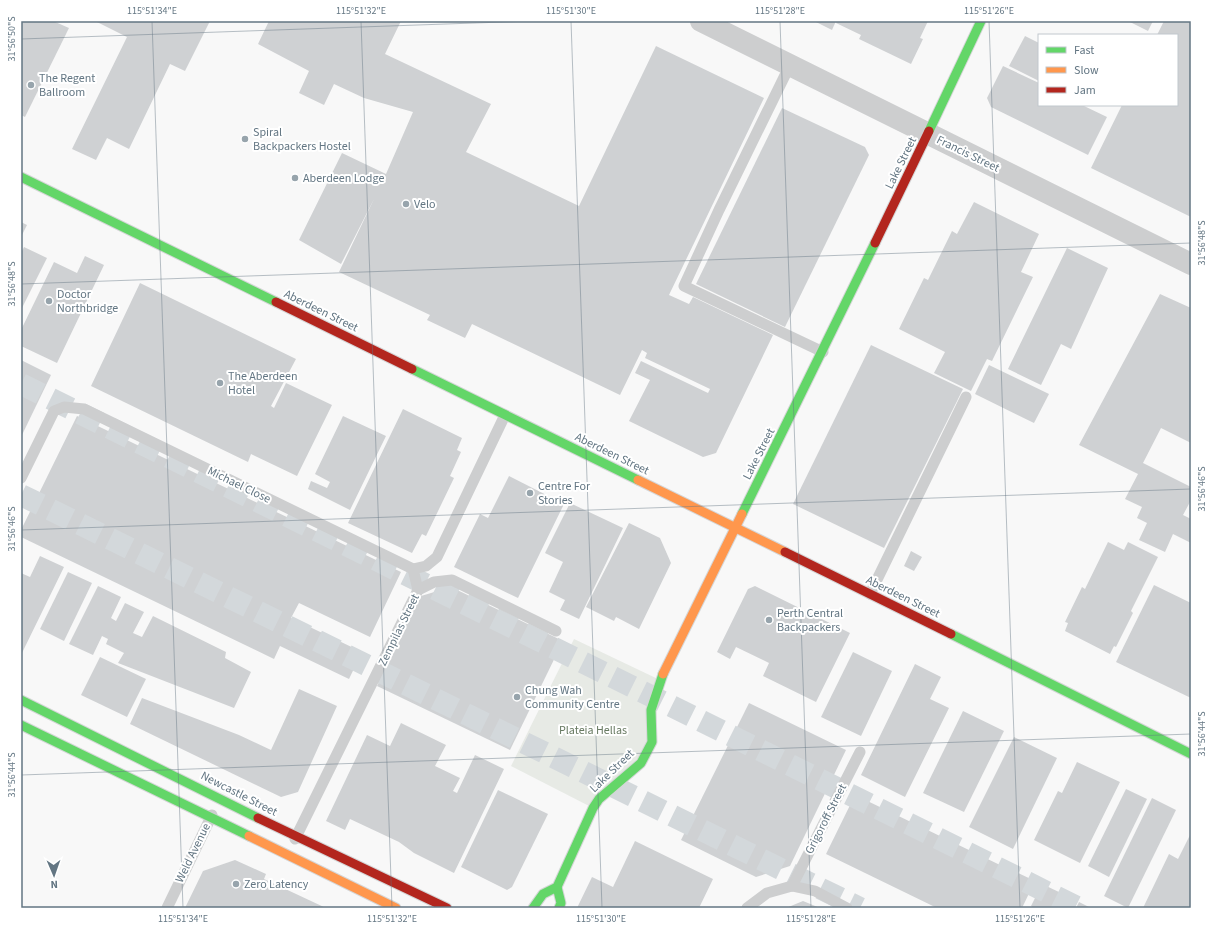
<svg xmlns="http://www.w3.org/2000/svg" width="1212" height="929" font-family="'Source Sans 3',sans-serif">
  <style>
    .green { fill: #e7eae5 }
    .building { fill: #cfd1d3 }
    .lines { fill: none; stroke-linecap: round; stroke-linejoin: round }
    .highway-tunnel { stroke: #d3d8db; stroke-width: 22; stroke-dasharray: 22 11; stroke-linecap: butt }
    .fast-casing { stroke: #d5d6d7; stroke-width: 11 }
    .slow-casing { stroke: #d5d6d7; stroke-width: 11 }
    .jam-casing { stroke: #d5d6d7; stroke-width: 11 }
    .lane { stroke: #cdcecf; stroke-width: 11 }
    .street { stroke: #cdcecf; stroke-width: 22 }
    .fast { stroke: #63d668; stroke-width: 9 }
    .slow { stroke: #ff974d; stroke-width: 9 }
    .jam { stroke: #b3261e; stroke-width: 9 }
    .ticks { fill: none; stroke: #637683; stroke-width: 1; stroke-opacity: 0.45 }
    .poi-dot { fill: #97a4ac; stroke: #fff; stroke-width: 1.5 }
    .labels { text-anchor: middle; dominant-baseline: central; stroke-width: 4; stroke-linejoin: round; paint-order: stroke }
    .poi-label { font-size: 12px; fill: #637683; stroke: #fff; text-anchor: start }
    .street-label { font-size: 12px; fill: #637683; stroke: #fff }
    .park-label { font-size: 12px; fill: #687a62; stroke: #fff }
    .neatline { fill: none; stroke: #637683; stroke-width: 1.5 }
    .ticks-label { font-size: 10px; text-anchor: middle; fill: #637683 }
  </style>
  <rect width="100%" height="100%" fill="#f8f8f8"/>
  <polygon class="green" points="574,639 660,680 651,743 593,808 511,766"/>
  <g class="building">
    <polygon points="21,21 53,21 69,28 25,117 21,115"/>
    <polygon points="95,21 210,21 185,71 170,64 129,149 107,138 96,160 72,149 127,37"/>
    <polygon points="269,21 401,21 385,54 491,104 466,152 579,206 656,46 764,98 669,295 689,304 693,297 773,335 716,453 703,457 629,421 650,380 635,373 641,361 708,393 710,389 645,358 647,353 642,350 620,395 472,324 465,338 427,320 430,315 339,272 374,199 341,264 299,240 342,153 386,174 413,112 364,98 334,84 324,105 299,93 309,71 258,44"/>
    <polygon points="814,21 836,21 832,30"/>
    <polygon points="837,21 928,21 920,38 923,39 911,64 859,39 861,35 836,23"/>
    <polygon points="1128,21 1153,21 1148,31"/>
    <polygon points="1164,21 1191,21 1191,217 1091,168 1122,105 1177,105 1177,35 1157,35"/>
    <polygon points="1025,36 1039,43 1039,81 1009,66"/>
    <polygon points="1003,66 1039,83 1039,105 1082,105 1107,117 1088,155 991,107 987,98"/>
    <polygon points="782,108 865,147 869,155 785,327 696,284"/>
    <polygon points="974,202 1039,234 1021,272 1033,277 992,361 987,359 971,391 934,373 945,352 899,329 924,278 928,280 952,231 957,234"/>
    <polygon points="21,222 27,225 21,237"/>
    <polygon points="24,247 47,258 21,310 21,253"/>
    <polygon points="1067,248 1108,268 1071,349 1061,344 1041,385 1008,369"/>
    <polygon points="85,256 104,265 57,363 21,346 21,330 54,262 77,273"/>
    <polygon points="140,283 296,359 271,406 274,408 286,383 332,405 297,476 251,454 248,462 91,386"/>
    <polygon points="1160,294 1191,308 1191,443 1161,428 1143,463 1191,487 1191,503 1190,502 1183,515 1191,519 1191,543 1173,534 1165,552 1139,540 1147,523 1137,518 1142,507 1125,499 1138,474 1079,445"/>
    <polygon points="871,345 963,389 884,548 793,504"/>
    <polygon points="21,360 51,375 21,437"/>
    <polygon points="989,365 1049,394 1034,423 975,394"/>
    <polygon points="403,409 462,438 457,450 461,452 450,476 454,478 426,536 422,534 412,553 348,523"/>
    <polygon points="77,416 401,572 370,637 299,603 291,618 362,652 349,679 280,646 274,659 21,537 21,530"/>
    <polygon points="343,416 386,436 350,510 308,489 311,481 327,488 330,482 315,474"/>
    <polygon points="509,476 564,504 518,598 454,567 480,514 488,518"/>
    <polygon points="570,503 623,528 579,619 560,610 565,600 549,592 563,562 545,553"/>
    <polygon points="629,523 660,538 671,563 639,629 616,617 614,621 586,607"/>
    <polygon points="1108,542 1124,550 1128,542 1158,557 1131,611 1133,613 1116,647 1114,646 1110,654 1065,631 1068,623 1065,622 1082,587 1085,589"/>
    <polygon points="911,551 922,557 914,571 904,566"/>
    <polygon points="40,556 64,567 21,655 21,573 30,577"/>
    <polygon points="68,572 92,583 64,641 40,629"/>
    <polygon points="1154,585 1191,603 1191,698 1116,662"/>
    <polygon points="98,586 121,597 111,618 116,621 125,603 144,612 133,633 142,637 153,616 226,652 225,658 251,672 234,708 118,663 124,653 106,644 108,639 102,636 93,655 69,644"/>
    <polygon points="755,586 850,633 816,702 763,676 769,663 736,647 730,659 717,652 748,589"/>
    <polygon points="451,587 563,641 510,750 377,686 421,596"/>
    <polygon points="853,652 892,671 861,736 821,717"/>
    <polygon points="100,657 146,679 127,717 81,695"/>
    <polygon points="915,664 941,677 930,699 949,708 905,797 861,775"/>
    <polygon points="299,689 337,706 298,792 281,797 130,724 142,698 239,735 271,750"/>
    <polygon points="749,703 846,750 790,866 756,877 681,840"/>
    <polygon points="963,711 1004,731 964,812 923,793"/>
    <polygon points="401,723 446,745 435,766 460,778 453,791 457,793 475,755 504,769 454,873 414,853 399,842 350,819 345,830 326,821 367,735 390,746"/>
    <polygon points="1014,737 1057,758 1013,849 969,827"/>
    <polygon points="1077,762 1120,782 1080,863 1034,840 1058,791 1062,793"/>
    <polygon points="1126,789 1147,799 1109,877 1088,866"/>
    <polygon points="498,790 548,814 512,887 507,890 461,867"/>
    <polygon points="855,795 1000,865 998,871 1009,877 1012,870 1035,881 1022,908 937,908 826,854"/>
    <polygon points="1152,798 1176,810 1128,908 1104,896"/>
    <polygon points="1191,833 1191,908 1143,908 1169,854 1178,859"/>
    <polygon points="635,841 713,879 699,908 577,908 592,877 613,887"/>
    <polygon points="235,860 266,874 264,879 326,908 185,908 203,871"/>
    <polygon points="1042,884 1078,901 1074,908 1034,908 1031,906"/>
    <polygon points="803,901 820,908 786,908"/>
    <polygon points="1079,902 1091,908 1076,908"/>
  </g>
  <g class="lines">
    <g class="highway-tunnel">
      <polyline points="21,384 1079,908"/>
      <polyline points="21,495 860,908"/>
    </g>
    <g class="fast-casing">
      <g id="fast">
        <polyline points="929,131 981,21"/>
        <polyline points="21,177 276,302"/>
        <polyline points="412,369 638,480"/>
        <polyline points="742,514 875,243"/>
        <polyline points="951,634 1191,754"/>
        <polyline points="21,700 258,818"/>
        <polyline points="21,725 249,836"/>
        <polyline points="557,887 561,903 559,908"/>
        <polyline points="533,908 543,894 557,887 593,808 599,799 641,763 652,742 651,710 663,674"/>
      </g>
    </g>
    <g class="slow-casing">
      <g id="slow">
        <polyline points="638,480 785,552"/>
        <polyline points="663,674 742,514"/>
        <polyline points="249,836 396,908"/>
      </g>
    </g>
    <g class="jam-casing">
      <g id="jam">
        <polyline points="875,243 929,131"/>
        <polyline points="276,302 412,369"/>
        <polyline points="785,552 951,634"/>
        <polyline points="258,818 447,908"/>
      </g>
    </g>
    <g class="lane">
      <polyline points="790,65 719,210 684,286 823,352"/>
      <polyline points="21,478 54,411 64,407 84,409 413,569"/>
      <polyline points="418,590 434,582 452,580 556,631"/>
      <polyline points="870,594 966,397"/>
      <polyline points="295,839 418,590 413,569 426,566 437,557 505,415"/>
      <polyline points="792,886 860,752"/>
      <polyline points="167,908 212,815"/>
      <polyline points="747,908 767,893 792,886 815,891 847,908"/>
    </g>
    <polyline class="street" points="701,21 1191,264"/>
    <use href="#fast" class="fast"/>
    <use href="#slow" class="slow"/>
    <use href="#jam" class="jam"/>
  </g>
  <path class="ticks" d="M152 21 183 908M361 21 392 908M571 21 602 908M780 21 811 908M989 21 1020 908M21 39 531 21M21 284 1191 243M21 530 1191 489M21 775 1191 734"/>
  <g class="poi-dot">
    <circle cx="31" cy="85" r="4"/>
    <circle cx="245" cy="139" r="4"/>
    <circle cx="295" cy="178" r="4"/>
    <circle cx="406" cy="204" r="4"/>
    <circle cx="49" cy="301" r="4"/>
    <circle cx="220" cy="383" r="4"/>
    <circle cx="530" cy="493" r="4"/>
    <circle cx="769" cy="620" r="4"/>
    <circle cx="517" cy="697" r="4"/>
    <circle cx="236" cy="884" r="4"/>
  </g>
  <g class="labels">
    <g class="poi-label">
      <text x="39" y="78">The Regent<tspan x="39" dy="14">Ballroom</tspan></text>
      <text x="253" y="132">Spiral<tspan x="253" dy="14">Backpackers Hostel</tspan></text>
      <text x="303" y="178">Aberdeen Lodge</text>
      <text x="414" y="204">Velo</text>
      <text x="57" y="294">Doctor<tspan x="57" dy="14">Northbridge</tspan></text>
      <text x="228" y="376">The Aberdeen<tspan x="228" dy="14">Hotel</tspan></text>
      <text x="538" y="486">Centre For<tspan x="538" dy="14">Stories</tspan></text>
      <text x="777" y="613">Perth Central<tspan x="777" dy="14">Backpackers</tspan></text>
      <text x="525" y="690">Chung Wah<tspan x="525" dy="14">Community Centre</tspan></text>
      <text x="244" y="884">Zero Latency</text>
    </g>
    <g class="street-label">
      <text transform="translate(968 154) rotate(26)">Francis Street</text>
      <text transform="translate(901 163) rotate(-64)">Lake Street</text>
      <text transform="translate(321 311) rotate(26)">Aberdeen Street</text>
      <text transform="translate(612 454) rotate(26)">Aberdeen Street</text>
      <text transform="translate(759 454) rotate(-63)">Lake Street</text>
      <text transform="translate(239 485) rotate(26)">Michael Close</text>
      <text transform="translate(903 597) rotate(26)">Aberdeen Street</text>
      <text transform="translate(399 630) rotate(-64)">Zempilas Street</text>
      <text transform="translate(612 771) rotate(-44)">Lake Street</text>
      <text transform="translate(239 794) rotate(27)">Newcastle Street</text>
      <text transform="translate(826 819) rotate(-63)">Grigoroff Street</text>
      <text transform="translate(193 853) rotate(-64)">Weld Avenue</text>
    </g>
    <g class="park-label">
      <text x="593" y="730">Plateia Hellas</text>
    </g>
  </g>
  <rect width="1212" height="929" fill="none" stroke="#ffffff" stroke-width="44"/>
  <rect x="1038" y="34" width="140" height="72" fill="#ffffff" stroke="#c1c8cd"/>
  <rect x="1046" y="47" width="20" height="6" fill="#63d668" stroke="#c1c8cd"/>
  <text x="1074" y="54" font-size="12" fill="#637683">Fast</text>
  <rect x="1046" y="67" width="20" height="6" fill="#ff974d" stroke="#c1c8cd"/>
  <text x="1074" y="74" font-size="12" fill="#637683">Slow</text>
  <rect x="1046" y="87" width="20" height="6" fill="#b3261e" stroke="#c1c8cd"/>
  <text x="1074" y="94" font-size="12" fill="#637683">Jam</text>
  <g transform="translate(54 875) rotate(178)" stroke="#ffffff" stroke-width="3" paint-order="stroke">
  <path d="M0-3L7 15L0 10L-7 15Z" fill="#637683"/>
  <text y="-6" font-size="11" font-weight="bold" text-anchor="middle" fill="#637683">N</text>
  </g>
  <rect x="22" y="22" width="1168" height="885" class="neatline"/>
  <g class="ticks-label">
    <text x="152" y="14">115°51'34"E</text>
    <text x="361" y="14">115°51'32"E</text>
    <text x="571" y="14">115°51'30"E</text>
    <text x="780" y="14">115°51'28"E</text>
    <text x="989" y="14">115°51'26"E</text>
    <text transform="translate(11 39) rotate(-90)" y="4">31°56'50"S</text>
    <text transform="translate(1201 243) rotate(-90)" y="4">31°56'48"S</text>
    <text transform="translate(11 284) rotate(-90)" y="4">31°56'48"S</text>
    <text transform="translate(1201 489) rotate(-90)" y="4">31°56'46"S</text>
    <text transform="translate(11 529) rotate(-90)" y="4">31°56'46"S</text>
    <text transform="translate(1201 734) rotate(-90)" y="4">31°56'44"S</text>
    <text transform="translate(11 775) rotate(-90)" y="4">31°56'44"S</text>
    <text x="183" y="922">115°51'34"E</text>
    <text x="392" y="922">115°51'32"E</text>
    <text x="601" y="922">115°51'30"E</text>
    <text x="811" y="922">115°51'28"E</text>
    <text x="1020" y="922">115°51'26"E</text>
  </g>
</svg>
